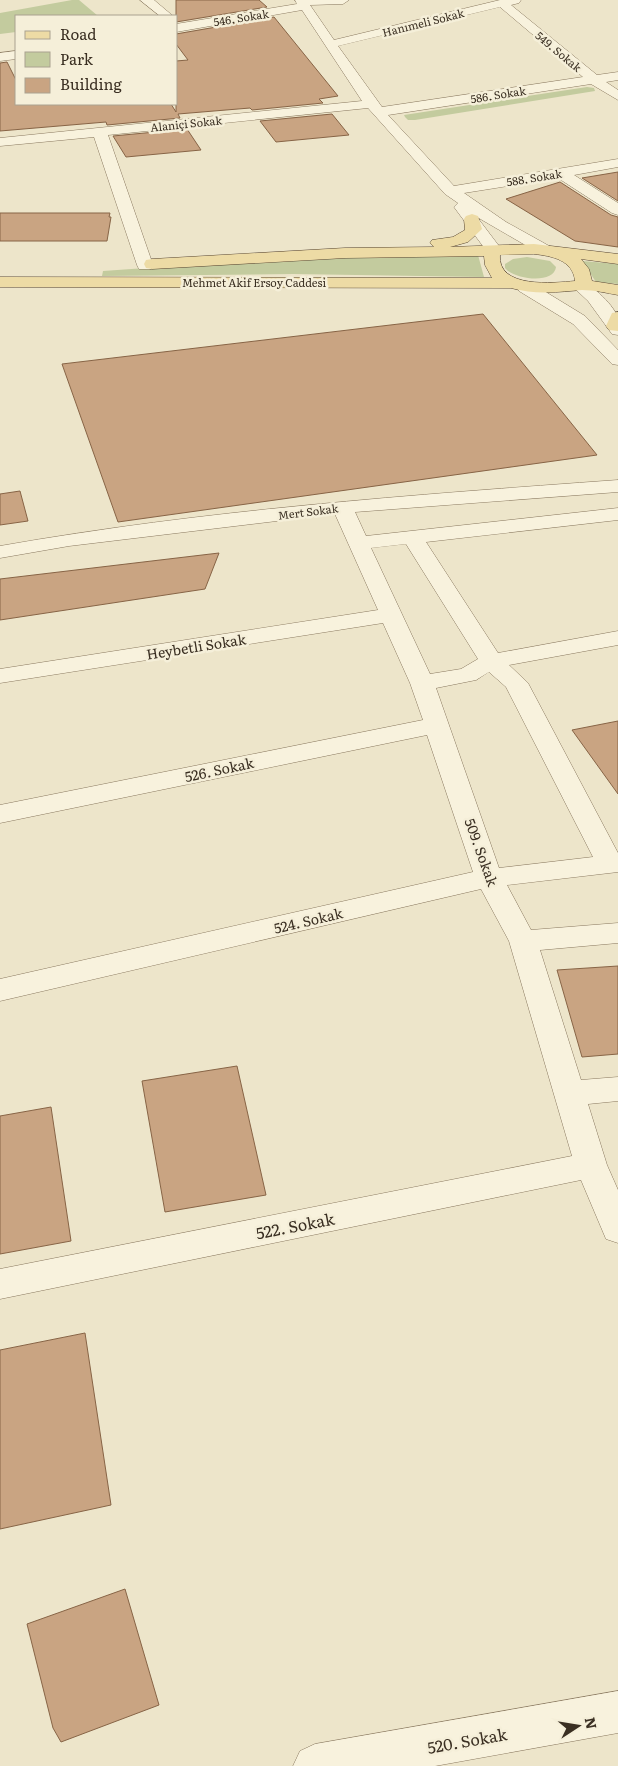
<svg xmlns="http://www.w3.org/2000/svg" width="618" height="1766" font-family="Literata,serif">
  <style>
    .green { fill: #c3cb9e }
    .building { fill: #c9a482; stroke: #876446 }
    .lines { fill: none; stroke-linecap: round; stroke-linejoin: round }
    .minor-casing { stroke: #89785f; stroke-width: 1 }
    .major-casing { stroke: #584632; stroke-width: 1 }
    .minor { fill: #f8f2dd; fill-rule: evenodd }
    .major { fill: #eddba5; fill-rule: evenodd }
    .labels { text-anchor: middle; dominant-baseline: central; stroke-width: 5; stroke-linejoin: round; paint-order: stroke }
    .far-street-label { font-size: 11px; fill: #3a2f22; stroke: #f5efd9 }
    .street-label { font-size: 14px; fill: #3a2f22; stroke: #f5efd9 }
    .near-street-label { font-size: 16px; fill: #3a2f22; stroke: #f5efd9 }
  </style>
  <rect width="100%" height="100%" fill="#ede5ca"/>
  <g class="green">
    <polygon points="72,0 79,0 98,16 16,16 16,32 0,34 0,13"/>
    <polygon points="587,87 594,88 595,91 415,120 408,120 405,117 404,115"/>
    <polygon points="478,255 484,277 293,274 102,276 103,271 286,258"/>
    <path d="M527 257 550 261 556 267C554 285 513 279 505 268V264L513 259Z"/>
    <polygon points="582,261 618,264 618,284 596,282"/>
  </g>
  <g class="building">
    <polygon points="176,0 259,0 267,7 176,22"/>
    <polygon points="274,17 338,96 319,99 323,103 252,110 250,108 178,114 180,118 107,125 106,122 0,131 0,63 7,62 16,80 16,104 171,104 176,112 176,61 188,60 176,44 176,34"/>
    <polygon points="332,114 349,135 276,142 260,121"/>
    <polygon points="187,129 201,150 126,157 113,136"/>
    <polygon points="618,172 618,201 582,178"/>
    <polygon points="560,182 611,215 618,217 618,247 575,241 506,199"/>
    <polygon points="0,213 110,213 109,217 111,217 107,241 0,241"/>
    <polygon points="483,314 597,455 118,522 62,364"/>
    <polygon points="20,491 28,521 0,525 0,494"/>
    <polygon points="219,553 205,589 0,620 0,579"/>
    <polygon points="618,721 618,794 572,730"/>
    <polygon points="618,966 618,1054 582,1057 557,970"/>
    <polygon points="237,1066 266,1195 165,1212 142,1081"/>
    <polygon points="51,1107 71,1241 0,1254 0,1116"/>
    <polygon points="85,1333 111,1505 0,1529 0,1350"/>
    <polygon points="125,1589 159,1705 61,1742 53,1728 27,1624"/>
  </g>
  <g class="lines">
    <g class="minor-casing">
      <g id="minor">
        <polygon points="140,0 154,0 173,16 160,16"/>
        <path d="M295 0H349L343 4 310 5 334 40 500 0H521L519 3 511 5 597 75 618 72V80L606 82 618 90V100L591 84 388 115 454 186 618 159V167L574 175 618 203V215L612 213 558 178 464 193 506 222 551 247 553 250 551 253H539L477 217 502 250 500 253H488L454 207 458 203 445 194 368 108 108 135 153 265 151 269H139L137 265 94 137 0 146V138L362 101 302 10 176 32V24L297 4ZM500 7 583 77 382 107 338 46Z"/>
        <polygon points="16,51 16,59 0,61 0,53"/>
        <path d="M580 281C592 284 616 307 618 319 618 324 618 330 618 335L612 334 588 301 572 286 574 282Z"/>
        <polygon points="525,282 531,283 585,316 618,350 618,365 612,364 573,324 519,291 517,287 519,283"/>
        <path d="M618 480V492L355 512 366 536 618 508V520L426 542 498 653 618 631V645L509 665 528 683 618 853V872L507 885 531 930 618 923V943L540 950 581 1080 618 1077V1101L588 1104 607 1165 618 1190V1243L606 1239 581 1180 0 1299V1269L572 1156 509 941 481 889 0 1001V979L473 872 427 735 0 823V805L423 720 410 683 383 623 0 683V669L378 610 335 514 69 546 0 558V546C204 510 411 495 618 480ZM406 544 478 659 461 669 430 674 371 548ZM489 672 506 687 593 857 499 868 436 688 476 680Z"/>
        <polygon points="618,1691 618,1733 435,1766 293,1766 300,1751 315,1744"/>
      </g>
    </g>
    <g class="major-casing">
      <g id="major">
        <path d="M472 214 478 216 482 229 468 242 450 247 534 244 618 254V264L581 259 589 269 592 281 618 285V295C607 293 594 290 582 290 558 292 535 295 511 288L0 287V277L492 278 485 265 484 256 345 258 152 269 146 268 144 264 146 260 152 259 345 248 434 247 430 243 432 240 453 237 465 230 464 219 466 216ZM534 254C552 256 573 260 575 281 554 283 497 289 500 255Z"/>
        <polygon points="618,312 618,331 609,330 606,326 612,313"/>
      </g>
    </g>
    <use href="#minor" class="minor"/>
    <use href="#major" class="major"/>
  </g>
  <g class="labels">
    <g class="far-street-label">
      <text transform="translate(241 17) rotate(-9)">546. Sokak</text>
      <text transform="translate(423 22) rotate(-14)">Hanımeli Sokak</text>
      <text transform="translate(559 51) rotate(40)">549. Sokak</text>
      <text transform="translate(498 94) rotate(-9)">586. Sokak</text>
      <text transform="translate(186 123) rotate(-6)">Alaniçi Sokak</text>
      <text transform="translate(534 177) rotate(-9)">588. Sokak</text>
      <text x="254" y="282">Mehmet Akif Ersoy Caddesi</text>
      <text transform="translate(308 511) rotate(-7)">Mert Sokak</text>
    </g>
    <g class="street-label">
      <text transform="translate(196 646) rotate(-9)">Heybetli Sokak</text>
      <text transform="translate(219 769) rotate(-12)">526. Sokak</text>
      <text transform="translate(482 852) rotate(70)">509. Sokak</text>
      <text transform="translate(308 920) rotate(-13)">524. Sokak</text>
    </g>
    <g class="near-street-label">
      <text transform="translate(295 1225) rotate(-11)">522. Sokak</text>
      <text transform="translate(467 1740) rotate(-10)">520. Sokak</text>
    </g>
  </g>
  <rect x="15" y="15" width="162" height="90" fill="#f5efd9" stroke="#aaa290"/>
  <rect x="25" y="31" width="25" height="8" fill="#eddba5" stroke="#aaa290"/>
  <text x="60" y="40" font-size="15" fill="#3a2f22">Road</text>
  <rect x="25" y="52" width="25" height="15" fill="#c3cb9e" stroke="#aaa290"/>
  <text x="60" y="65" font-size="15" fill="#3a2f22">Park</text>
  <rect x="25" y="78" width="25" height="15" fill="#c9a482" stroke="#aaa290"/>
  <text x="60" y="90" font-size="15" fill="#3a2f22">Building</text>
  <g transform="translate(578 1726) rotate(78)" stroke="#f5efd9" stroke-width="4" paint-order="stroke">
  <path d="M0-4L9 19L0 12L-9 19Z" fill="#3a2f22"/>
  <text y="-8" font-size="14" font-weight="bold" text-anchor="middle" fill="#3a2f22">N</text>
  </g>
</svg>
